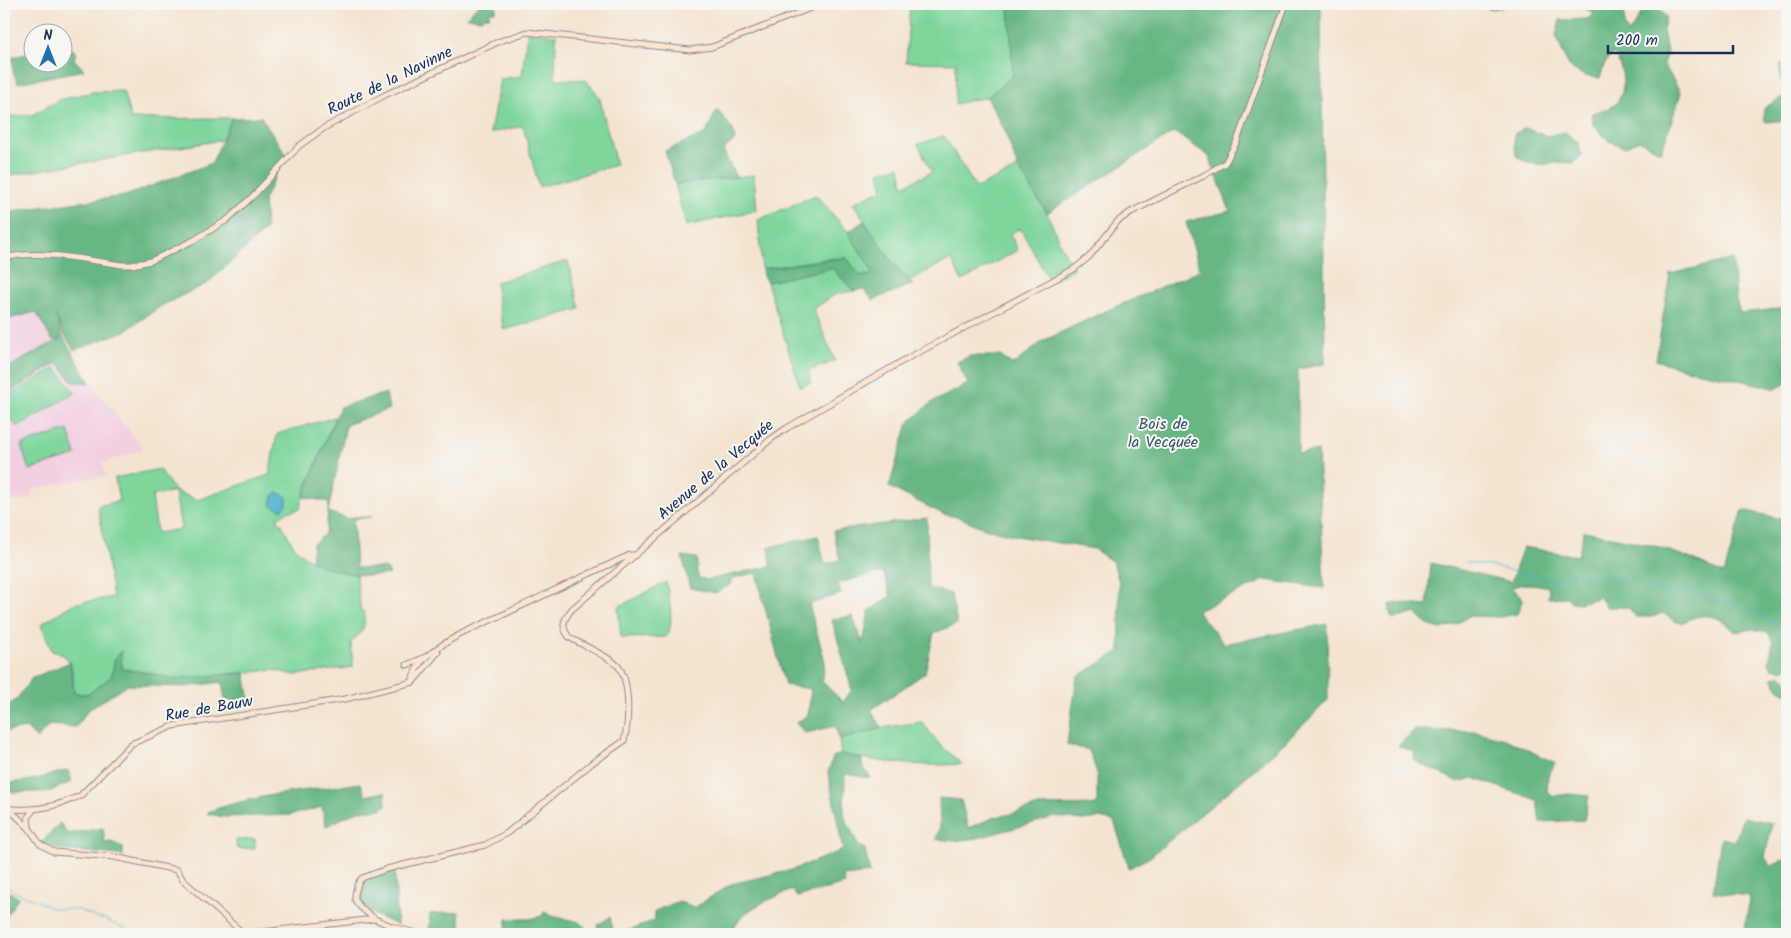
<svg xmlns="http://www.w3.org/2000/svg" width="1791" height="938" font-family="Kalam,sans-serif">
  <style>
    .built { fill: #f2cfe1 }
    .green { fill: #7fd69b; stroke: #4d827c; fill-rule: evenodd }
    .forest { fill: #67b783; stroke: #417370; fill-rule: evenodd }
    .water { fill: #4ab0c9; stroke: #327094 }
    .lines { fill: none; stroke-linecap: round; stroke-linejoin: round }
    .stream { stroke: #4ab0c9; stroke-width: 1 }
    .secondary-casing { stroke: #888a96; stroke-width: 7 }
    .secondary { stroke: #fce5d0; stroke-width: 5 }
    .labels { text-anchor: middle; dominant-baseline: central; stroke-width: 4; stroke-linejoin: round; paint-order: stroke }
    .street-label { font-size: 16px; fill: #1b2f5e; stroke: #f6f6f2 }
    .park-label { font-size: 16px; fill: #34596d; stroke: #f6f6f2 }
  </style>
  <rect width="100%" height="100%" fill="#f6f6f2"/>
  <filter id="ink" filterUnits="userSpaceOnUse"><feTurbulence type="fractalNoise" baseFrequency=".02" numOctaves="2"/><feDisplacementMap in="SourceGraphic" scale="10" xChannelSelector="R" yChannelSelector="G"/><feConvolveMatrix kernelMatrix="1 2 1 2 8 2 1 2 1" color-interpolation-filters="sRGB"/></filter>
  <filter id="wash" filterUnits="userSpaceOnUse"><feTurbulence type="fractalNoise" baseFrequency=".0096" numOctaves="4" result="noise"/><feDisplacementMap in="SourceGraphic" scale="20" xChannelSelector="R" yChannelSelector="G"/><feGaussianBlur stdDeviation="1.12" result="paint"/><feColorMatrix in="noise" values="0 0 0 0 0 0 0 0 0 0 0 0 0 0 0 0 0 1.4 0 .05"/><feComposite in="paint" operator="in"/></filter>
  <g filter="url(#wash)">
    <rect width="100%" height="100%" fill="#f4e4cf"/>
    <g class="built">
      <polygon points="36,311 52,340 63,337 4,370 4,320"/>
      <polygon points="59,363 73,382 90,383 144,449 102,463 106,476 66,482 34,489 29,499 4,503 4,395"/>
    </g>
    <g class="green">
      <polygon points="910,4 1009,4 1013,76 987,97 955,104 956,63 906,62"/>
      <polygon points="527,32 556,35 555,79 586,80 599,96 616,165 539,187 523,126 490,133 500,79 522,76"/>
      <polygon points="123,91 131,119 232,118 222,140 4,176 4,117 32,115 59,100 93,92"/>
      <polygon points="944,136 976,188 1018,168 1047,213 1062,248 1074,269 1050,282 1020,228 1010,234 1018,250 962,281 951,259 908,281 892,262 853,203 883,189 879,172 900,166 903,186 932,172 918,144"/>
      <polygon points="754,175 757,210 686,226 675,184"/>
      <polygon points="816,195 848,232 873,272 871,276 860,276 846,258 826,259 762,269 758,220"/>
      <polygon points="568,261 580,309 504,330 498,305 496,282"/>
      <polygon points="832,267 854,291 836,294 813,309 835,361 808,371 811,382 800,387 767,282"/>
      <polygon points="56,368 75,393 17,427 4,409 4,398"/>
      <path d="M335 417 301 502 300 509 287 512 277 518C284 526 287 535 293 545 306 563 335 572 356 574L361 612H364C365 629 364 631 351 642L353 667 295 675 274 670 171 679 150 673 122 669 121 651 115 660 112 677 88 694 74 693C72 673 76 656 52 651L41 624 73 604 113 597 98 506 119 501 115 478 159 469 175 491 197 500 269 475 277 434ZM175 491 181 529 157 533 152 496Z"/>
      <polygon points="68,430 76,455 29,470 21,445"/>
      <path d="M666 582C669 596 675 626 666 637L621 638 618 607Z"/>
      <path d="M922 722 939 744 962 764C919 767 883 763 841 754L839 740 882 728Z"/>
      <polygon points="255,839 255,848 237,849 236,840"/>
    </g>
    <g class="forest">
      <polygon points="479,4 496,4 496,11 490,11 489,16 482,17 482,19 467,17"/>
      <path d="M1009 4H1321L1325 364 1298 369V454L1318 451 1324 588 1265 580 1197 611 1224 644 1327 624 1328 700C1274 757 1210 806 1150 857L1129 868 1114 821 1099 818 1083 820 1055 817 978 838 953 841 936 839 940 826 939 798 961 800 968 828 995 817 1012 814 1039 806 1097 805V773L1089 750 1067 745 1077 677 1120 651 1119 582 1113 562 1094 549 1017 536 984 528 961 518 943 514 889 487 908 423 931 403 968 384 957 362 970 356H1000L1013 365 1043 341 1099 314 1200 270 1186 222 1230 211 1209 156 1174 132 1047 213 1018 168 1004 129 987 97 1013 76Z"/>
      <path d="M1575 4H1625L1624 25 1628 33C1639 23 1641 4 1656 4L1666 17 1663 30 1667 53 1663 63 1681 93 1661 152 1639 140 1624 147 1609 141 1593 125 1592 113C1598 111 1609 109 1614 105 1629 93 1623 65 1613 53L1604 65 1600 78 1585 76 1571 68 1567 63 1556 36 1560 20 1587 19 1593 15 1592 12Z"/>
      <polygon points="63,49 72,49 76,52 74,59 84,70 18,83 13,71 13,57 32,53 32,62 62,62"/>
      <polygon points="1780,63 1787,65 1787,120 1767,122 1764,120 1764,108 1784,96 1785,91 1780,77"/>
      <polygon points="717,109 733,130 735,140 723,150 736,177 675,184 665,151 706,133"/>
      <polygon points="261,117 288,157 277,172 264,200 266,229 208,283 161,306 125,331 74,350 65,336 55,314 63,337 90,383 73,382 58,363 4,395 4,370 61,338 52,340 36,312 4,320 4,212 125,196 212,163 232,118"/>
      <path d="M1525 128 1547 136 1565 132 1578 143 1582 156 1572 163C1547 160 1541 172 1516 156L1514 136V134Z"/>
      <polygon points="864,221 892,262 913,284 873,300 863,289 854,291 832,268 767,282 763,276 762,269 824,260 847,258 860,276 871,275 873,272 848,232"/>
      <path d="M1733 259 1736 300 1740 313 1787 308V383L1775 389C1736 377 1695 374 1656 360L1670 274Z"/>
      <path d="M386 393 389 409 346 425 328 512 348 519 354 517H372L353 519 356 568H383L387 569 390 574C365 578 332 573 311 560L313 544 324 535 326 530 329 502 303 497 340 407Z"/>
      <path d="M1743 510 1787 520V668L1781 670 1772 668 1769 662 1773 642 1768 632 1752 629 1735 632C1720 614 1702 611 1682 623L1674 621 1663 613 1652 617H1636L1628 607H1606L1600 597 1580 603 1571 602 1567 597 1548 598 1549 587C1534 584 1524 582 1511 588L1523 598 1517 614 1501 617 1469 616 1455 625 1441 629 1428 625 1415 613 1395 619 1391 617 1389 605 1396 603 1427 606 1431 563 1511 582 1523 547 1578 556 1584 531 1659 547 1689 558 1724 574Z"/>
      <path d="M927 518 928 588 951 594 957 624 934 633 925 673 871 710 882 728 839 740 836 726 805 733 796 723 808 715 811 689 785 685 756 573 733 578 731 584 716 593 690 588 682 556 697 558V572L699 578 707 580 771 566 769 547 818 536 825 564 840 560 833 531ZM883 572 891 596 869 611 863 643 852 616 832 620 852 690 843 702 822 681 825 662 809 604 841 594 838 583Z"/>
      <polygon points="121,651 122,669 150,673 171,679 245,673 250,701 225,700 222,682 184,687 127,685 88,710 76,727 49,725 37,739 26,728 9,731 4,734 4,708 16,700 32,678 70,662 74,693 88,694 111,677 115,659"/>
      <polygon points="1780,675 1787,679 1787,693 1779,689 1772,678"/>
      <polygon points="1414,730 1473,731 1505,739 1555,763 1548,776 1547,791 1554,796 1569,794 1589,796 1584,820 1540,822 1537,800 1473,778 1459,782 1415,761 1414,752 1398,746"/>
      <path d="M841 754 862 759V766L871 778 845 774 844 815 858 845 865 849 870 873 843 876 845 884 797 897 792 890C778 896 757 904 746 913 738 920 735 929 727 934H591L597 930 598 925 610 917 613 931 623 933 655 920V911L679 901 694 908 731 884 792 870 843 850 828 773 833 757Z"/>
      <polygon points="68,770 72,782 48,792 4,792 4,784 36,779"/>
      <path d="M361 783 365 796 385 792 386 805 382 809 358 811 326 826 322 807 290 815 225 817 208 814V812C257 793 310 791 361 783Z"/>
      <polygon points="1743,817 1772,823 1765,857 1771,867 1781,860 1787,860 1787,934 1744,934 1750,896 1713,892 1721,838 1735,841"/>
      <path d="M60 823 68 834 103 828 105 843 111 842 123 847V856C97 851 62 854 41 843Z"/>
      <path d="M395 870 397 925C386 920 363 912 359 900 357 897 358 891 358 887L364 879Z"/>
      <polygon points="4,888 18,898 4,920"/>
      <polygon points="459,912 462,934 431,934 429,933 430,914"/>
      <path d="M544 912C549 914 554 917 560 918 575 921 581 919 590 934H464L506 929 507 919H530L542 916Z"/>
    </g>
    <polygon class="water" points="278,492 287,497 287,505 282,510 271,505 273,496"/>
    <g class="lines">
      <g class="stream">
        <polyline points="1465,562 1501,568 1550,581 1568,576 1586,578 1611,575 1641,587 1645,583 1660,591 1685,591 1749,609 1771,620 1787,632"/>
        <polyline points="4,883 16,893 32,898 51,908 79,910 100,919 104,919 135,934"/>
      </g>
    </g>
  </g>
  <g filter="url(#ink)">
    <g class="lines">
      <g class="secondary-casing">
        <g id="secondary">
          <polyline points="1480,4 1497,7 1505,4"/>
          <path d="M4 258C40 249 86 260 122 265H132L151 261 194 240 227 220 254 195 299 146 324 128 385 95 500 41 527 32 690 50 712 47 821 4"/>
          <polyline points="407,665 423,658"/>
          <path d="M413 682C412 672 420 663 427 656 451 636 483 624 511 611 551 592 590 573 630 555H635"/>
          <polyline points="413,682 438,652"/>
          <path d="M4 808C29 812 56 807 80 796L131 744 173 726 345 699 413 682"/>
          <polyline points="9,809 29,828 40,844 54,852 114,857 177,870 183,880 244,934"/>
          <polyline points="29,826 28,817 34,809"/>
          <polyline points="244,934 374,919"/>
          <path d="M420 934 391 926 375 919 360 907 355 900V894L358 883 362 878 387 869 485 845 507 833 592 763 624 741C629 724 631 679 617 665 605 654 583 646 569 637 560 626 564 619 572 609L771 439 787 428 908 358 1074 269 1089 257 1118 221 1131 212 1203 176 1225 163 1237 141 1286 4"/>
        </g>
      </g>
      <use href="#secondary" class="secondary"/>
    </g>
  </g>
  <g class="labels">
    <g class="street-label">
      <text transform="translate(390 81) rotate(-26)">Route de la Navinne</text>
      <text transform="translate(716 470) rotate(-40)">Avenue de la Vecquée</text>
      <text transform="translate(209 709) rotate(-10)">Rue de Bauw</text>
    </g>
    <g class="park-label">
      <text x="1163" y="424">Bois de<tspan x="1163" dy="18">la Vecquée</tspan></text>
    </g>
  </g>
  <rect width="1791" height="938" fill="none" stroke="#f6f6f2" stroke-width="20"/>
  <g transform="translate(48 48)"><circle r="24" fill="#f6f6f2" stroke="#9ea6b7"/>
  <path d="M0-4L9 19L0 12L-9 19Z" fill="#1f6fb2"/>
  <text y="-8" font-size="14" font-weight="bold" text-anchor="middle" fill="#1b2f5e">N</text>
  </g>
  <path d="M1608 45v8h125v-8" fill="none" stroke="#1b2f5e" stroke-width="2.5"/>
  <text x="1616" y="45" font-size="15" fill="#1b2f5e" stroke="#f6f6f2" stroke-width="4" paint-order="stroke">200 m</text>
</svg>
